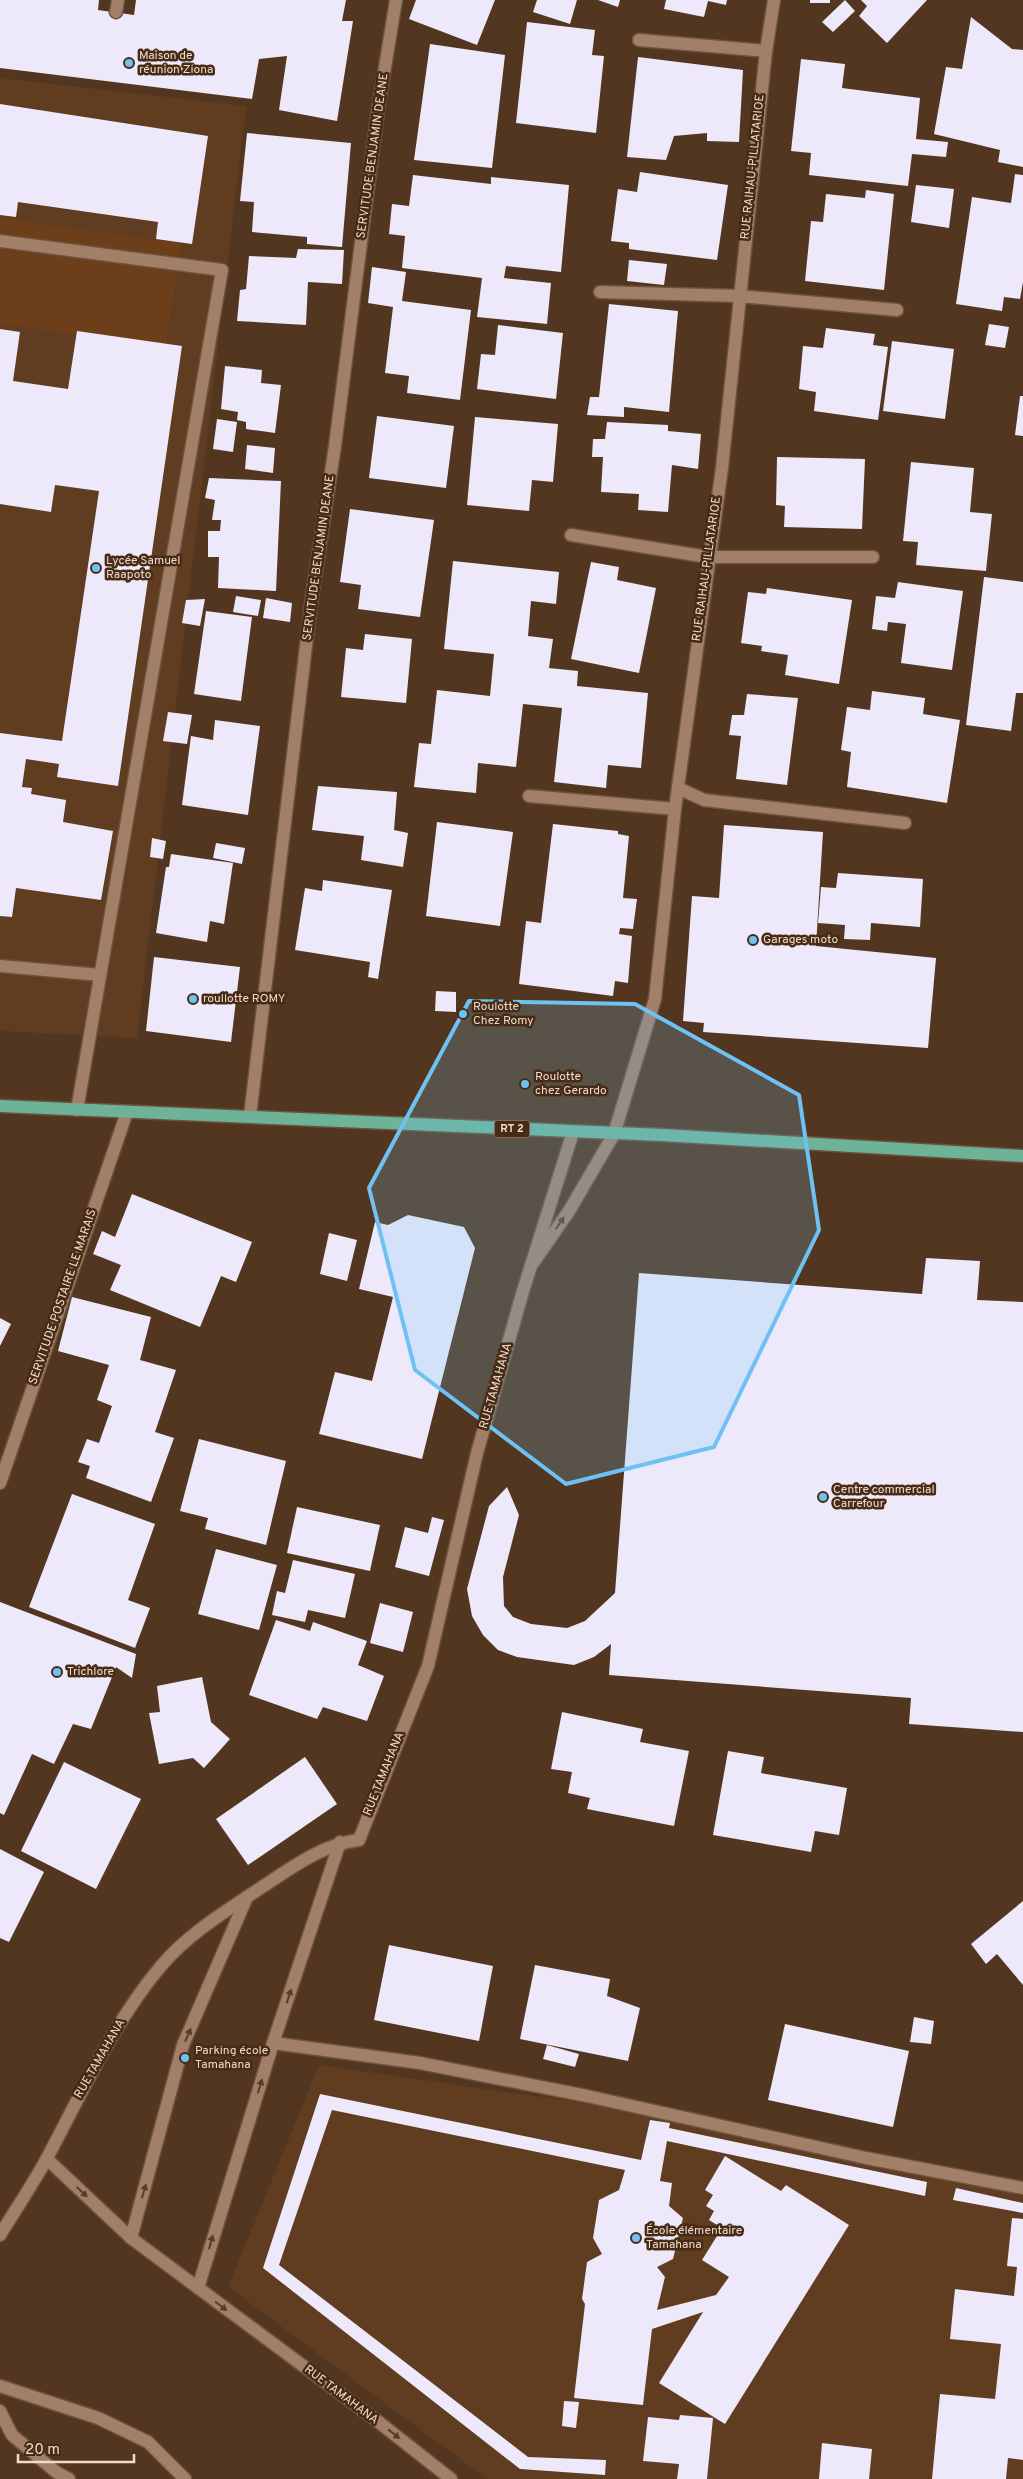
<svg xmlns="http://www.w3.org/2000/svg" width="1023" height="2479" font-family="Overpass,sans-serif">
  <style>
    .built { fill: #603c21 }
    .green { fill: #6c3e1a }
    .building { fill: #ede9fa }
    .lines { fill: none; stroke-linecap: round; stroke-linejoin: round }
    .minor-casing { stroke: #6b513e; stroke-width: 15 }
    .major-casing { stroke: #6b513e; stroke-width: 15 }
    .minor { stroke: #a27f67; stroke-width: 12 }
    .major { stroke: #6db398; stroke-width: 12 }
    .oneway { fill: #5a3c25 }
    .marked { fill: #6ec2f3; fill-opacity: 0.2; stroke: #6ec2f3; stroke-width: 4; stroke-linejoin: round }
    .poi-dot { fill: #6ec2f3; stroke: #482b15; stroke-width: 2 }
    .labels { text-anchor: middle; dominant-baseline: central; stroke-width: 5; stroke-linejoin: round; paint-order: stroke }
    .shield { fill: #482b15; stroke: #bca696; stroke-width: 1 }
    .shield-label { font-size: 11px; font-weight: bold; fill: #eedbce }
    .poi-label { font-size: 12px; fill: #eedbce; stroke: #482b15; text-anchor: start }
    .street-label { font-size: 12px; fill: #eedbce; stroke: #482b15 }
  </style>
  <rect width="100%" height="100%" fill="#53361f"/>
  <g class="built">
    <polygon points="0,78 246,106 137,1038 0,1031"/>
    <polygon points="319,2065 584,2103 1023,2189 1023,2479 487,2479 228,2287"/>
  </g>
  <polygon class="green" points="0,218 181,243 166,347 0,324"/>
  <g class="building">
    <polygon points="0,0 99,0 98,10 134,15 136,0 346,0 342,21 353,21 337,121 279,110 287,56 259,59 252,99 0,68"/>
    <polygon points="416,0 495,0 477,45 409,19"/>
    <polygon points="537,0 577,0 570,24 533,12"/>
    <polygon points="598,0 620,0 618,7"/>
    <polygon points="666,0 727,0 726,5 708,1 704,17 664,9"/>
    <rect x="810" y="0" width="20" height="3"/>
    <polygon points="845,0 855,11 833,32 822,22"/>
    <polygon points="861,0 927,0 887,43 859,16 867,6"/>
    <polygon points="971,17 1012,49 1023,50 1023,167 998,162 1000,150 934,134 946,67 962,69"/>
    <polygon points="527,22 595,30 592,55 604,56 596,133 516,123"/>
    <polygon points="430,44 505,55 492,168 414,160"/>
    <polygon points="638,57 743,70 739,142 707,141 707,133 674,136 666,160 627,157"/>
    <polygon points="801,59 845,64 842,88 920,98 916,139 948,142 946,157 912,154 908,186 809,175 811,153 791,151"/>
    <polygon points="0,104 208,136 192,244 156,239 158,222 18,202 16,217 0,215"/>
    <polygon points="247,133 351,143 342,247 307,244 307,237 252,232 254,202 240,201"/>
    <polygon points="640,172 728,185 717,260 629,249 629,243 611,241 618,189 637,192"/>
    <polygon points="1015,174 1023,175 1023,282 1020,299 1004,297 1002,311 956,304 972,197 1011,203"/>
    <polygon points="413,175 491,184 491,177 569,185 561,272 506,266 504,278 551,283 547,324 477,317 482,278 402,268 405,236 389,234 392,204 409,206"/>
    <polygon points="916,185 954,189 949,228 911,222"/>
    <polygon points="866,190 894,194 884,290 805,281 811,221 823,222 826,194 865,198"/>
    <polygon points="298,249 344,250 342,284 308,282 306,325 237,321 240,290 246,289 249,256 296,258"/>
    <polygon points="629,260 667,264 664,285 627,281"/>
    <polygon points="372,267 406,272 402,301 471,310 460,400 407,393 409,376 385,373 393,307 368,303"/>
    <polygon points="609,304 678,311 669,412 624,407 624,417 587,415 590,397 599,397"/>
    <polygon points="989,324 1009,327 1005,348 985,345"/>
    <polygon points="498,325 563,333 556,399 477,389 481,354 495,355"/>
    <polygon points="826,328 875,334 873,345 888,347 878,420 814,411 816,392 799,389 803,346 823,348"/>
    <polygon points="0,329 20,332 13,381 68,389 77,331 182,346 118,786 57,777 59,764 26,759 22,787 32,788 31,794 66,800 63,822 113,831 101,900 16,888 12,917 0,916 0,733 62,741 99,491 55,485 51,512 0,504"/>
    <polygon points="892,341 954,349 945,419 883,411"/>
    <polygon points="225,366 262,370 261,383 281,385 275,433 246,429 246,422 237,420 238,412 221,409"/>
    <polygon points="1020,396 1023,396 1023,436 1015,435"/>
    <polygon points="377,416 454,426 446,488 369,478"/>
    <polygon points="475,417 558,424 553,482 532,480 529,511 467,505"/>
    <polygon points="217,419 237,422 233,452 213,449"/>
    <polygon points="607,422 668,425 668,431 701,434 698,469 672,465 668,512 638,510 639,494 601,492 603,457 592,457 593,439 605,439"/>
    <polygon points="247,445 275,448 273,473 245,469"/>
    <polygon points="777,457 865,459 862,529 784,527 785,506 776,505"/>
    <polygon points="911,462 974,468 970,512 992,514 986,571 916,565 918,542 903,541"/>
    <polygon points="209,478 281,481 276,591 218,588 219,557 208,557 208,531 220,531 221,520 212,520 215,500 205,498"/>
    <polygon points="350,509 434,520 420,617 358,609 361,585 340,582"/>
    <polygon points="453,561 559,572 556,604 531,601 528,636 553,639 549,668 578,671 577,686 648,693 641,768 608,765 606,788 554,782 562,708 523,704 516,767 478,763 476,793 414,787 419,743 431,744 437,690 490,696 494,654 444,649"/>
    <polygon points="591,562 619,567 617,580 656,588 639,673 571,659"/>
    <polygon points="984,577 1023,582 1023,693 1016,693 1011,731 966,725"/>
    <polygon points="898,582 963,591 952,670 901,663 906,624 888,622 887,631 872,629 876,596 895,598"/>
    <polygon points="767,588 852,600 839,684 785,675 788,655 761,651 762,646 741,643 748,592 766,594"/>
    <polygon points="236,596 261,600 258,616 233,612"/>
    <polygon points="266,598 292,603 290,622 263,618"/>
    <polygon points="205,599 200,626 182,623 186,600"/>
    <polygon points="206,611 252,617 241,701 194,694"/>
    <polygon points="365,634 412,639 406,703 341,697 346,648 363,650"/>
    <polygon points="872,691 925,698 923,714 960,720 947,803 847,787 851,752 841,750 847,707 870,710"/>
    <polygon points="747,694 798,698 787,785 736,779 741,736 729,735 732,715 744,715"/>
    <polygon points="168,712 192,715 187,744 163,741"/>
    <polygon points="215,720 260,726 248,815 182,805 191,736 213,740"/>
    <polygon points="318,786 397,792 394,830 408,833 403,867 361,860 364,836 312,830"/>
    <polygon points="437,822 513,832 500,926 426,916"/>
    <polygon points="553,824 618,831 618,834 629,836 623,898 637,899 633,929 620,928 619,934 632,936 628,983 615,981 613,996 519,984 526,921 541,923"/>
    <polygon points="724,825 823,832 816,946 936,958 928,1048 703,1032 704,1023 683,1021 692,896 719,898"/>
    <polygon points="152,838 166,841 163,859 150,857"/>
    <polygon points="216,843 245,848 242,864 213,858"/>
    <polygon points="171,854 233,863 224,924 210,921 207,942 156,933 166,867 169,867"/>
    <polygon points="838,873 923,879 920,927 871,923 870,940 844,939 845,925 818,923 821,887 836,888"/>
    <polygon points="323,880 392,890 378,979 368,977 370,962 295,950 305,888 322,891"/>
    <polygon points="154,957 240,967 231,1042 146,1031"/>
    <polygon points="436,991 456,992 456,1012 435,1011"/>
    <polygon points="132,1194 252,1242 236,1282 221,1276 200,1327 110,1290 121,1265 93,1254 102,1231 115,1237"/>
    <polygon points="408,1215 464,1227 475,1248 422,1459 319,1434 335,1372 372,1381 393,1297 359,1289 375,1222 388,1225"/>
    <polygon points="329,1233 357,1240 347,1281 320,1274"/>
    <polygon points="926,1258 980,1261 977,1300 1023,1302 1023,1732 909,1724 911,1698 609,1675 611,1644 594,1657 574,1665 517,1657 498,1650 483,1635 472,1616 467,1589 489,1506 507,1487 519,1515 503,1577 504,1606 513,1617 531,1624 567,1628 585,1621 615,1593 639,1273 922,1294"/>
    <polygon points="72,1297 151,1317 140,1360 176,1370 155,1432 174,1438 151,1502 86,1478 90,1466 78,1462 87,1439 99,1443 112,1406 97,1400 109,1365 58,1351"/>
    <polygon points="0,1318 11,1324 0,1346"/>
    <polygon points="199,1439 286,1461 266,1545 205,1529 208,1518 180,1511"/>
    <polygon points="72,1494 155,1524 128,1600 150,1608 135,1648 29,1607"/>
    <polygon points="297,1507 380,1525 370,1571 287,1553"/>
    <polygon points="432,1517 444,1520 429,1576 395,1567 405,1527 428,1533"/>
    <polygon points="216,1549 277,1565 259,1630 198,1614"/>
    <polygon points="293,1560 355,1574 345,1618 308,1610 305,1622 272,1615 277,1591 285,1593"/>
    <polygon points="0,1602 136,1654 132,1678 116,1667 91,1729 73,1724 54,1764 32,1754 4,1815 0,1813"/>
    <polygon points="380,1603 413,1612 403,1652 370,1643"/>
    <polygon points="276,1620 310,1631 313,1622 367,1641 358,1665 384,1676 367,1721 323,1707 317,1719 249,1695"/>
    <polygon points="202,1677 211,1722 230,1739 204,1768 193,1758 159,1764 149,1713 160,1712 157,1686"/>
    <polygon points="562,1712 643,1729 640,1742 689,1751 674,1826 587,1809 590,1798 568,1793 572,1772 551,1769"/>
    <polygon points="728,1751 764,1757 761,1773 847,1788 839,1835 815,1831 811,1852 713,1835"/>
    <polygon points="305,1757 337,1804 248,1865 216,1819"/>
    <polygon points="64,1762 141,1799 96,1889 21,1851"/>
    <polygon points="0,1849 44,1872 9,1942 0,1938"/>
    <polygon points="1023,1901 1023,1985 997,1954 986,1964 971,1944"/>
    <polygon points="389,1945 493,1966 479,2041 374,2020"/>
    <polygon points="535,1965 610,1979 607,1996 640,2008 628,2061 520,2039"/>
    <polygon points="914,2017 934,2021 931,2044 910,2042"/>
    <polygon points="785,2024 909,2051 893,2127 768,2100"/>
    <polygon points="547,2045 579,2054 575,2067 543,2059"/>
    <polygon points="320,2094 641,2160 650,2120 670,2123 669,2128 927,2182 925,2196 667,2141 660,2181 672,2183 669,2206 683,2218 673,2259 657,2267 665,2277 657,2310 716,2295 729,2277 702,2260 722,2228 709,2220 714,2211 706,2206 713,2195 705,2190 725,2156 781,2191 786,2185 849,2225 725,2424 659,2383 703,2312 652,2329 643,2405 574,2398 585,2304 582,2299 587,2262 602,2254 593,2238 599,2200 619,2190 625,2170 332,2110 279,2265 528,2457 606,2460 605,2475 520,2469 263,2268"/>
    <polygon points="956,2188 1023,2203 1023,2213 953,2200"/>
    <polygon points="1012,2218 1023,2219 1023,2460 1008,2458 1006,2479 932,2479 940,2394 995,2399 1001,2344 950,2339 955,2289 1014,2296 1017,2267 1007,2266"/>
    <polygon points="564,2401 579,2402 576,2428 562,2426"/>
    <polygon points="680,2415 713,2418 707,2479 677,2479 679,2464 643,2461 648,2417 679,2420"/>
    <polygon points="822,2443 872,2449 869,2479 819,2479"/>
  </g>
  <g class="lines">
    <g class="minor-casing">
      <g id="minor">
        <polyline points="116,12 118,0"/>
        <polyline points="639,40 766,51"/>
        <polyline points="0,241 222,270 77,1110"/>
        <polyline points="600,292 739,296 897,310"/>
        <polyline points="571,535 708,557 873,557"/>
        <polyline points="678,788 704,800 905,823"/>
        <polyline points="529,796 675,809"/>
        <polyline points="0,966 100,975"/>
        <polyline points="250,1116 311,604 335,446 378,110 396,0"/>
        <polyline points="533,1263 569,1211 614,1134 655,999 675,809 722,468 766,51 774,0"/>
        <polyline points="0,1483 127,1112"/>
        <polyline points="273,2043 420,2063 587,2096 866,2158 1023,2188"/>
        <polyline points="47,2159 131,2238 376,2420 451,2479"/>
        <path d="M0 2235C16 2209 33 2184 47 2158 82 2093 113 2023 161 1966 189 1933 226 1911 262 1887 291 1868 323 1844 359 1840L428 1666 477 1453 523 1291 573 1132"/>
        <polyline points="131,2238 183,2045 247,1897"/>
        <polyline points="198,2288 273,2043 340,1842"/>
        <polyline points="0,2386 98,2418 148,2442 185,2479"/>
        <polyline points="0,2411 12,2435 56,2472 69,2479"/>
      </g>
    </g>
    <g class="major-casing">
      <polyline id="major" points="0,1106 662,1135 1023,1156"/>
    </g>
    <use href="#minor" class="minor"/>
    <use href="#major" class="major"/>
  </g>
  <defs><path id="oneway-solid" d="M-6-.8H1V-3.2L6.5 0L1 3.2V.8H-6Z" transform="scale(1.25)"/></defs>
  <g class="oneway">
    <use href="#oneway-solid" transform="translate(560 1223) rotate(-56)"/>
    <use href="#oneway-solid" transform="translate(289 1996) rotate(-72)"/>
    <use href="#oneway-solid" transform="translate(188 2035) rotate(-67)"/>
    <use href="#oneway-solid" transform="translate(260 2086) rotate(-73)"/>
    <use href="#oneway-solid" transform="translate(144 2191) rotate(-74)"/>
    <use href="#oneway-solid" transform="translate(82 2192) rotate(43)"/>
    <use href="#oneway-solid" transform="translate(211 2242) rotate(-74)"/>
    <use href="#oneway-solid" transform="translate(221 2306) rotate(37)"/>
    <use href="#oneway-solid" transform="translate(394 2434) rotate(38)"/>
  </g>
  <path class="marked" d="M469 1001 635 1004 799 1095 819 1230 714 1447 566 1484 415 1370 369 1188Z"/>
  <g class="poi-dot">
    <circle cx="129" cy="63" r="5"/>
    <circle cx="96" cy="568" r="5"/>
    <circle cx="753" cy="940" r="5"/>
    <circle cx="193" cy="999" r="5"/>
    <circle cx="463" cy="1014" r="5"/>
    <circle cx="525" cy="1084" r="5"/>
    <circle cx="823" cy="1497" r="5"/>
    <circle cx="57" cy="1672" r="5"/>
    <circle cx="185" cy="2058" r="5"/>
    <circle cx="636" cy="2238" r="5"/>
  </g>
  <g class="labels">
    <rect class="shield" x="494.5" y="1120.5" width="35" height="17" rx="4"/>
    <g class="shield-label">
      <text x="512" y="1129">RT 2</text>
    </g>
    <g class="poi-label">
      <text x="139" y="56">Maison de<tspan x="139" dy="14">réunion Ziona</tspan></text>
      <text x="106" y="561">Lycée Samuel<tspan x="106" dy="14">Raapoto</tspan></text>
      <text x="763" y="940">Garages moto</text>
      <text x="203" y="999">roullotte ROMY</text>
      <text x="473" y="1007">Roulotte<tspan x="473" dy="14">Chez Romy</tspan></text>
      <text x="535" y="1077">Roulotte<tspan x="535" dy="14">chez Gerardo</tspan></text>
      <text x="833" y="1490">Centre commercial<tspan x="833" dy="14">Carrefour</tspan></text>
      <text x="67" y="1672">Trichlore</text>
      <text x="195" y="2051">Parking école<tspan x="195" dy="14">Tamahana</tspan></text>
      <text x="646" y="2231">École élémentaire<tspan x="646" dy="14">Tamahana</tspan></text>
    </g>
    <g class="street-label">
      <text transform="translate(373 156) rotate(-82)">SERVITUDE BENJAMIN DEANE</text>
      <text transform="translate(753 167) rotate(-84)">RUE RAIHAU-PILLATARIOE</text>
      <text transform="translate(319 558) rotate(-82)">SERVITUDE BENJAMIN DEANE</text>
      <text transform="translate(707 569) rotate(-82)">RUE RAIHAU-PILLATARIOE</text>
      <text transform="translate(63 1297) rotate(-71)">SERVITUDE POSTAIRE LE MARAIS</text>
      <text transform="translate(496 1386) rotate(-74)">RUE TAMAHANA</text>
      <text transform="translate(384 1774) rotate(-68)">RUE TAMAHANA</text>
      <text transform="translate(100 2059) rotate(-60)">RUE TAMAHANA</text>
      <text transform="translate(341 2395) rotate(37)">RUE TAMAHANA</text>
    </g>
  </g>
  <path d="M18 2454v8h116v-8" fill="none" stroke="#eedbce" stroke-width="2.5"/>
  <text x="25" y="2454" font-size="15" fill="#eedbce" stroke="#482b15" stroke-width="4" paint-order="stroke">20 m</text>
</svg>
